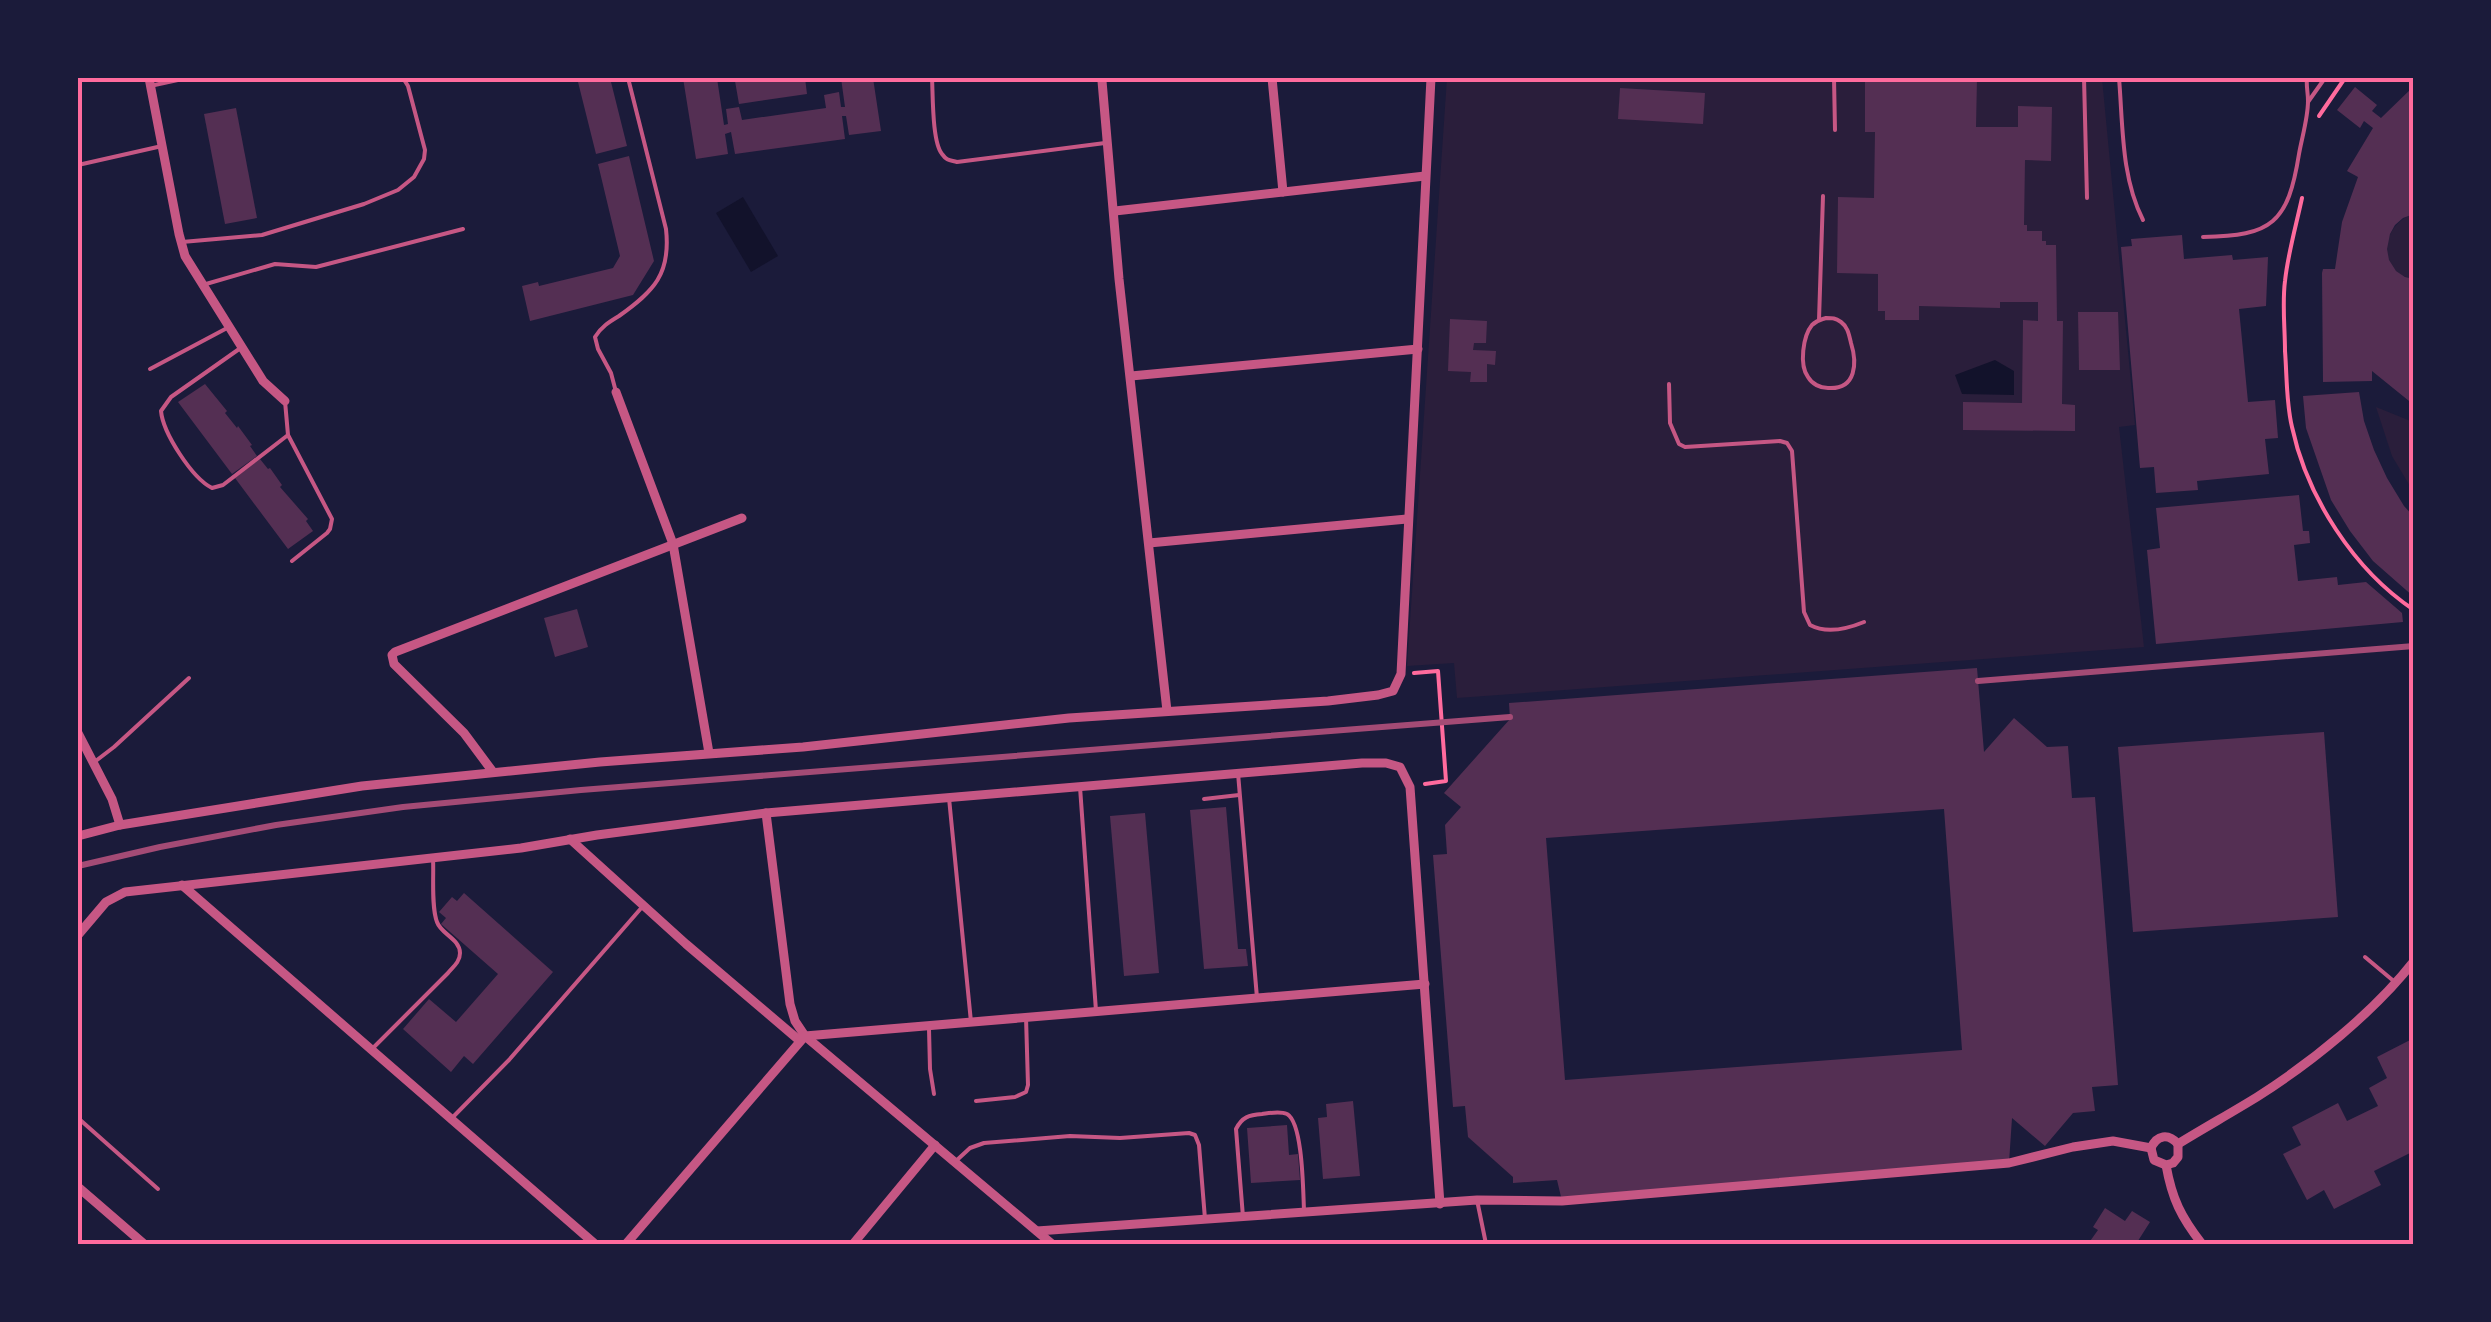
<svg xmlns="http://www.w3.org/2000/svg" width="2491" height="1322" font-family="'Varela Round',sans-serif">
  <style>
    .green { fill: #2a1e3b }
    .water { fill: #12122b }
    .building { fill: #542f53; fill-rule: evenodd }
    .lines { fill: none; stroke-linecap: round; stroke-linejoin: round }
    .path { stroke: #ff6b9d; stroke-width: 4 }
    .service { stroke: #c65784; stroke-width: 4 }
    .minor { stroke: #c65784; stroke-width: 9 }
    .rail { stroke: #a44b75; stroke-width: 6 }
    .neatline { fill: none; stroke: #ff6b9d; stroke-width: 4 }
  </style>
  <rect width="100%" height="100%" fill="#1b1b3a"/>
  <g class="green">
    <polygon points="1447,78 2102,78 2135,425 2119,427 2144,647 1457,698 1454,663 1407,666"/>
    <path d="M2413 214V279C2375 272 2381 225 2413 214Z"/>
    <polygon points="2376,407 2413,422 2413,491 2392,456"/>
  </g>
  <g class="water">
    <polygon points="743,197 778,256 751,272 716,213"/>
    <polygon points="1995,360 2014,371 2014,395 1962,394 1955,375"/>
  </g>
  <g class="building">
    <polygon points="577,78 610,78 627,146 596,154"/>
    <polygon points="683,78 717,78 724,125 728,124 726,109 739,107 742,120 826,108 824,95 839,92 841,107 845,107 841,78 873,78 881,131 849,135 846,116 842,116 845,139 735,154 731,132 725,134 728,154 696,159"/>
    <polygon points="743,78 805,78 807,94 739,104 735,81 744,79"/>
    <polygon points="1865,78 1977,78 1976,127 2018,127 2018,106 2052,107 2051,161 2025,160 2024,225 2027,225 2027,231 2042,231 2042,241 2046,241 2046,245 2056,245 2057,321 2063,321 2062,404 2075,405 2075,431 1963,430 1963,402 2022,403 2023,320 2038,321 2038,302 2000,302 2000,308 1919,306 1919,320 1885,320 1885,311 1878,311 1878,274 1837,273 1838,197 1874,198 1875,132 1865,132"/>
    <polygon points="2414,86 2414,214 2403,218 2395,225 2390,234 2387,249 2389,260 2396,271 2405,277 2414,279 2414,405 2372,371 2372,381 2323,382 2322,273 2323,269 2335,269 2342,222 2358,177 2347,171 2373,128 2364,121 2360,128 2337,110 2355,87 2377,105 2372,111 2381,118"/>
    <polygon points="1620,88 1705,93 1703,124 1618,119"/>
    <polygon points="236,108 257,218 225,224 204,114"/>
    <polygon points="629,156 654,261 633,295 530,321 522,286 538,282 539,286 613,268 620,256 598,164"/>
    <polygon points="2182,235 2184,259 2232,255 2233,260 2268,257 2266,306 2239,309 2248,402 2275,400 2278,438 2265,439 2269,474 2197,481 2198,490 2156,493 2154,467 2140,468 2121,247 2132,246 2131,239"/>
    <polygon points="2078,312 2118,312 2120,370 2079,370"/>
    <polygon points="1450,319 1487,321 1486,343 1474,343 1473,350 1496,351 1495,365 1487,364 1487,382 1470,382 1471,372 1448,371"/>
    <polygon points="205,384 227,411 225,413 237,428 238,426 252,445 250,446 257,456 232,474 178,402"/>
    <polygon points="2359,392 2364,421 2374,450 2387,478 2404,506 2414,517 2414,597 2373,561 2350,531 2331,500 2306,428 2303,396"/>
    <polygon points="260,459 268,469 270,468 282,485 280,487 308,519 306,521 313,531 288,549 235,478"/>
    <polygon points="2299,495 2303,531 2309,531 2310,543 2294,545 2298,581 2337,577 2338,585 2366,582 2402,613 2403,622 2156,644 2147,550 2160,548 2156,508"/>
    <polygon points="577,609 588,647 555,657 544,618"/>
    <path d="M1977 668 1984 752 2014 718 2047 747 2068 746 2072 798 2095 797 2118 1085 2092 1087 2095 1111 2073 1113 2045 1146 2012 1118 2009 1163 1562 1201 1557 1180 1513 1183V1177L1468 1137 1465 1106 1453 1107 1433 855 1447 854 1445 825 1461 807 1444 793 1510 719 1509 703ZM1944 809 1962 1050 1565 1080 1546 838Z"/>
    <polygon points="2324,732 2338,917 2133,932 2118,747"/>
    <polygon points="1226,807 1238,949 1246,949 1248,966 1204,969 1190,810"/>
    <polygon points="1145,813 1159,973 1124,976 1110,816"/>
    <polygon points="464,893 553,972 473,1064 464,1056 451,1072 403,1029 429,999 456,1022 498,974 441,924 446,918 439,912 452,897 457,901"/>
    <polygon points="2414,1038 2414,1151 2374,1171 2381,1185 2334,1209 2324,1190 2307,1200 2283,1154 2301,1145 2292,1127 2338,1103 2347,1121 2378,1106 2369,1088 2387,1078 2377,1057"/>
    <polygon points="1353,1101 1360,1176 1323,1179 1318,1118 1327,1117 1326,1104"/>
    <polygon points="1287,1125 1289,1155 1298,1154 1300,1180 1251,1183 1247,1128"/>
    <polygon points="2105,1208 2125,1221 2132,1211 2150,1222 2136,1244 2088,1244 2098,1230 2093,1227"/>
  </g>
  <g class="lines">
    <g class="path">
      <polyline points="2319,116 2345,78"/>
      <path d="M2302 198C2296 226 2288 253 2285 281 2282 304 2285 328 2285 351 2287 376 2286 402 2292 427 2307 497 2354 570 2414 610"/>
      <polyline points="1414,673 1438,671 1446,781 1425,784"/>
    </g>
    <g class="service">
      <path d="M932 78C933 95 932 142 942 154 947 161 950 160 957 162L1105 143"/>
      <polyline points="1834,78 1835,130"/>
      <polyline points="2084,78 2087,198"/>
      <path d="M2119 78C2123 125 2121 177 2143 220"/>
      <polyline points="150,86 187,78"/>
      <polyline points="2308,102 2325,78"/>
      <polyline points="78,165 162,146"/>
      <path d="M2203 237C2272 236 2288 223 2299 154 2302 137 2308 118 2308 101 2308 92 2306 86 2307 78"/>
      <polyline points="182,242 262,235 364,204 398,190 414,177 424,159 425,150 408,86 403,78"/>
      <polyline points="206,284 275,264 316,267 463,229"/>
      <path d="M1826 318C1833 318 1835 318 1841 322 1848 327 1849 335 1851 343 1857 362 1857 390 1828 388 1820 388 1812 384 1808 377 1799 365 1803 336 1812 325 1817 320 1820 320 1826 318Z"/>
      <polyline points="1819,320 1823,196"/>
      <path d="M242 347 171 397 161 411C163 433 192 478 212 488L223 485 288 435 332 519 330 529 327 533 292 561"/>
      <polyline points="150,369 229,327"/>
      <path d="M1669 384 1670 423 1679 444 1685 447 1780 441 1787 443 1792 451 1804 612 1810 625C1827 634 1847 629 1864 622"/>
      <path d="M616 392 611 373 598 349 595 337C601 327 609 322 619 316 654 291 671 274 666 229L628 78"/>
      <polyline points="285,401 288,435"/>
      <polyline points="93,763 114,747 189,678"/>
      <polyline points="1238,773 1257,998"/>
      <polyline points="1080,787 1096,1011"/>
      <polyline points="949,798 971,1022"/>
      <polyline points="1204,799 1239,795"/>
      <polyline points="2365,957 2396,983"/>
      <polyline points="929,1029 930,1069 934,1094"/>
      <path d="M372 1049 448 973C453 967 460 962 460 953 460 939 441 934 437 922 431 906 434 875 433 858"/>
      <polyline points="976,1101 1015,1097 1026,1092 1028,1085 1026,1017"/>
      <polyline points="78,1118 158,1189"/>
      <polyline points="452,1118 509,1060 643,906"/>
      <polyline points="957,1160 970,1148 984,1143 1070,1136 1120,1138 1189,1133 1195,1135 1199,1145 1205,1219"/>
      <polyline points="1477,1200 1486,1244"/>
      <path d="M1243 1217 1236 1129C1242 1117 1249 1115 1262 1114 1270 1113 1280 1111 1287 1114 1303 1123 1303 1191 1304 1210"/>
    </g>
    <g class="minor">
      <polyline points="149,78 179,234 185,256 263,381 285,401"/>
      <polyline points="1272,78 1283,192"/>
      <polyline points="1102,81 1119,279 1167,711"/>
      <polyline points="1115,211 1425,176"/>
      <polyline points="1131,376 1418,349"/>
      <polyline points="616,392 673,544 709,753"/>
      <polyline points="1149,543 1407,519"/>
      <polyline points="78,733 112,799 120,825"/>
      <polyline points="493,772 464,733 394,664 392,655 395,652 742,518"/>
      <polyline points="766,813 790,1004 795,1021 805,1036 1052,1244"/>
      <polyline points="78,836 120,825 362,786 600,762 803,747 1069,718 1328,701 1378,695 1393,691 1401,674 1431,78"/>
      <polyline points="570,839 686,944 800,1041"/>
      <polyline points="182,885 595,1244"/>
      <polyline points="78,935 106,902 125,892 521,848 597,835 766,813 1362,763 1386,763 1400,767 1410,787 1440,1204"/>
      <path d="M2178 1144C2204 1128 2231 1113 2257 1097 2312 1062 2374 1012 2414 961"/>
      <polyline points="2151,1148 2154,1160 2166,1165 2173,1163 2178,1157 2178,1144"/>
      <path d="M2151 1148C2157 1135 2168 1133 2178 1144"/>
      <path d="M2166 1165C2172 1199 2181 1217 2202 1244"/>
      <polyline points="78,1187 144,1244"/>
      <polyline points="1037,1231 1477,1200 1562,1201 2009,1163 2073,1147 2113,1141 2151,1148"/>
      <polyline points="626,1244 805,1036 1425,984"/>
      <polyline points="853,1244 935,1145"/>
    </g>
    <g class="rail">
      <polyline points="1978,681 2414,646"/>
      <polyline points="78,866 160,847 276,825 403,807 581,790 1510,717"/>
    </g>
  </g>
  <rect width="2491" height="1322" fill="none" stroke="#1b1b3a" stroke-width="160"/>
  <rect x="80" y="80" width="2331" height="1162" class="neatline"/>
</svg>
